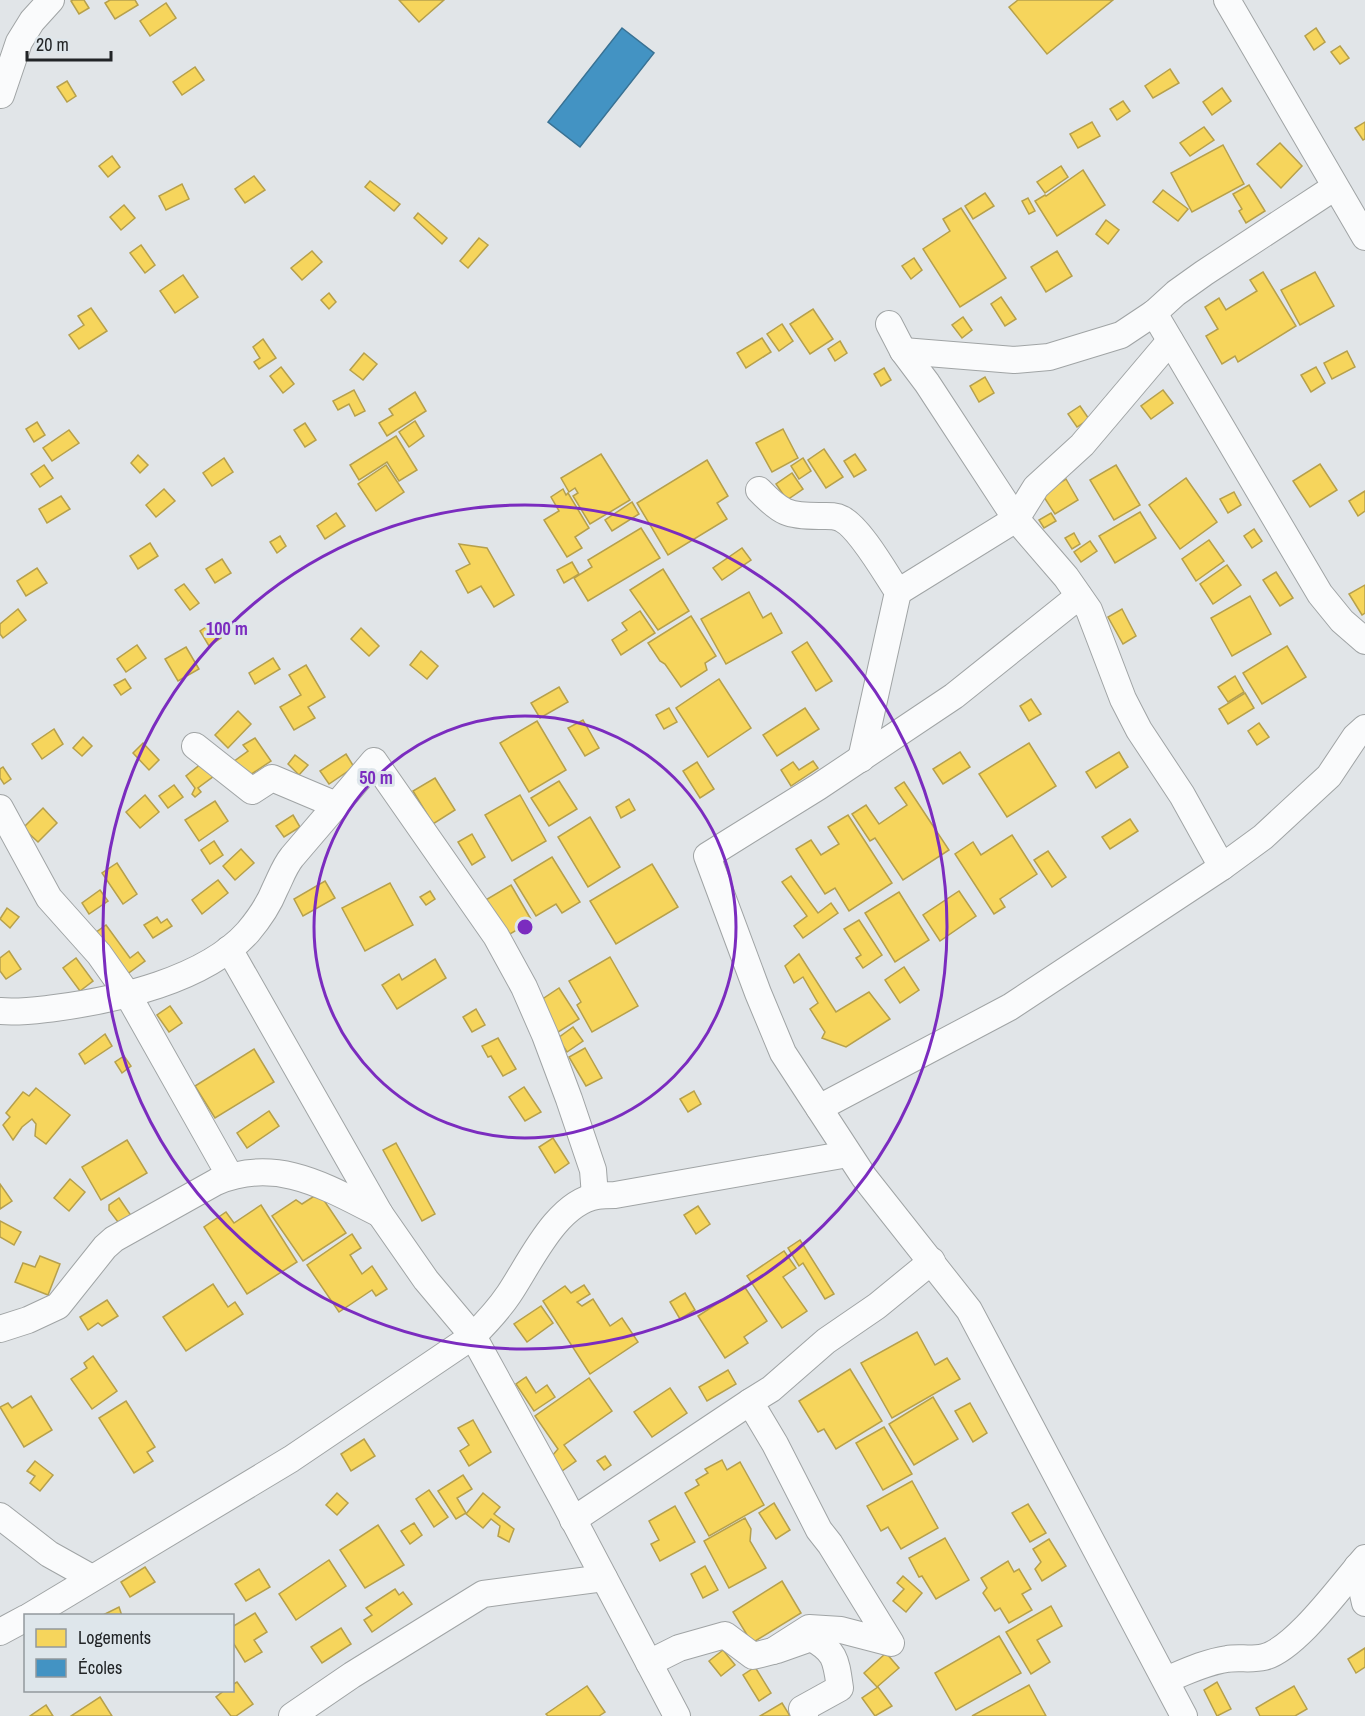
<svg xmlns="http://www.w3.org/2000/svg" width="1365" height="1716" font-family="'Archivo Narrow',sans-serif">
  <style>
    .homes { fill: #f6d55c; stroke: #b6a04c; stroke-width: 1.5 }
    .schools { fill: #4393c3; stroke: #397294; stroke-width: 1.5 }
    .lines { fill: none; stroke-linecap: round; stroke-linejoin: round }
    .minor-casing { stroke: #a0a4a5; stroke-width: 28 }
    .minor { stroke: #fafbfc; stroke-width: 26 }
    .ring { fill: none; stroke: #7b2cbf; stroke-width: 3 }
    .centre { fill: #7b2cbf; stroke: #dee6eb; stroke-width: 3 }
    .ring-label { font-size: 18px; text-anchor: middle; font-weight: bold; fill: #7b2cbf; stroke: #dee6eb; stroke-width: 6; stroke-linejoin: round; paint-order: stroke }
  </style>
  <rect width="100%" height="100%" fill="#e1e5e8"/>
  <g class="homes">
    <polygon points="73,0 84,0 89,8 79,14 71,1"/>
    <polygon points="110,0 135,0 138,5 115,19 105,3"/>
    <polygon points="399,0 444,0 419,22"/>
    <polygon points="1018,0 1113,0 1047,54 1009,7"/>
    <polygon points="166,3 176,18 150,36 140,21"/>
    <polygon points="1316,28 1325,42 1314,50 1305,36"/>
    <polygon points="1340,46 1349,58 1340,64 1331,52"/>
    <polygon points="195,67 204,80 182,95 173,82"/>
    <polygon points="1170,69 1179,83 1153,98 1145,86"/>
    <polygon points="67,81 76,96 67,102 57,87"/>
    <polygon points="1222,88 1231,101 1212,115 1203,102"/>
    <polygon points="1123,101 1130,111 1117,120 1110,109"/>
    <polygon points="1092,122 1100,136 1078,148 1070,134"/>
    <polygon points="1365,122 1365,139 1363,140 1355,128"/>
    <polygon points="1204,127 1214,140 1190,156 1180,143"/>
    <polygon points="1280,143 1302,166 1281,188 1257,164"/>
    <polygon points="1223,145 1244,184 1192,212 1171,173"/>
    <polygon points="112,156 120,167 108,177 99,166"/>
    <polygon points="1061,166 1068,177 1045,193 1037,182"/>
    <polygon points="1083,170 1105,205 1057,236 1035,201 1045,195 1046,196"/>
    <polygon points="254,176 265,190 245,203 235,189"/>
    <polygon points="370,181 400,204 394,211 365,187"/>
    <polygon points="182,184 189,199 166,210 159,196"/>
    <polygon points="1249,185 1265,211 1246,223 1239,211 1242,209 1233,194"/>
    <polygon points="1163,190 1188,209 1178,221 1153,202"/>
    <polygon points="985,193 994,206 973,219 965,206"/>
    <polygon points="1028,198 1035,211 1029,214 1022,201"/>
    <polygon points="124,205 135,218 121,230 110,217"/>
    <polygon points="961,208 1006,278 960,307 923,249 950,231 943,219"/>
    <polygon points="418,213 447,238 442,244 414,218"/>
    <polygon points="1106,220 1119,230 1108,244 1096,234"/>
    <polygon points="479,238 488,245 468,268 460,261"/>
    <polygon points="141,245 155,265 145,273 130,253"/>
    <polygon points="312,251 322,262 302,280 291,268"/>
    <polygon points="1057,251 1072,276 1046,292 1031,267"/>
    <polygon points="914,258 922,270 911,279 902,266"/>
    <polygon points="1263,272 1296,326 1238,362 1235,356 1222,364 1206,336 1218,329 1205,307 1219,298 1226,310 1257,291 1250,280"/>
    <polygon points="1315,272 1334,306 1300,325 1281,290"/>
    <polygon points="183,275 198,297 175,313 160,291"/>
    <polygon points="329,293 336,302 329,309 321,300"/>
    <polygon points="1001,297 1016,319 1005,326 991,304"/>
    <polygon points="91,308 107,331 79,349 69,335 84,325 78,316"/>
    <polygon points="813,309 833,339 810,354 790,324"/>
    <polygon points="963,317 972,330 962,338 952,325"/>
    <polygon points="782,324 793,341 779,351 767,334"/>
    <polygon points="762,338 771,352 746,368 737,353"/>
    <polygon points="263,339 276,358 259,369 254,362 260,358 253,347"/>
    <polygon points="840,341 847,353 835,361 828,349"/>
    <polygon points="1347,351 1355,367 1332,379 1324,363"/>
    <polygon points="364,353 377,364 363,380 350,370"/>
    <polygon points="281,367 294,384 283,393 270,376"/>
    <polygon points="1316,367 1325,383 1311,392 1301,375"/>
    <polygon points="884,368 891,380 881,386 874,374"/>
    <polygon points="985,377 994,393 979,402 970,386"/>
    <polygon points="354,390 365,411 355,416 349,404 338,410 333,401"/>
    <polygon points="1163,390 1173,403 1151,419 1141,406"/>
    <polygon points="415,392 426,411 387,436 379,423 393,415 389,409"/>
    <polygon points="1080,406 1089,419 1077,427 1068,414"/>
    <polygon points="415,421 424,436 409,447 399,432"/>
    <polygon points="37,422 45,435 34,442 26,429"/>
    <polygon points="305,423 316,440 305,447 294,430"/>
    <polygon points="783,429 798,458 772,472 756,443"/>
    <polygon points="69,430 79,443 52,461 43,448"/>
    <polygon points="396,436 417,470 399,481 387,462 359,480 350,465"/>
    <polygon points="824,449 843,477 826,488 808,460"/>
    <polygon points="601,454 630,500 590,524 573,496 578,493 575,488 569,492 561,478"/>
    <polygon points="855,454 866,470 854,477 844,461"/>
    <polygon points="138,455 148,465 140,473 131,463"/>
    <polygon points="224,458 233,472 212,486 203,473"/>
    <polygon points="803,458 811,471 799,479 791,466"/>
    <polygon points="707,460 728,496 717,503 727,519 668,555 637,503"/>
    <polygon points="1320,464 1337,490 1310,507 1293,481"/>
    <polygon points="44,465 53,478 40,487 31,474"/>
    <polygon points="386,465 404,492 376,511 358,484"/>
    <polygon points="1116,465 1140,505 1114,520 1090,480"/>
    <polygon points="792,473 803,489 787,500 776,484"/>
    <polygon points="1186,478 1217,522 1180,549 1149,505"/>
    <polygon points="1066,479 1078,500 1055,514 1042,494"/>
    <polygon points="164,489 175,501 156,517 146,505"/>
    <polygon points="563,489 566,495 568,493 589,528 575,537 582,548 567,557 544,520 559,511 551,497"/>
    <polygon points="1365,491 1365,511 1358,516 1349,501"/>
    <polygon points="1234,492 1241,505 1228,513 1220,499"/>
    <polygon points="61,496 70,509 47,523 39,509"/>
    <polygon points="632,502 639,514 612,531 605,520"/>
    <polygon points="1140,512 1156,538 1115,563 1099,536"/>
    <polygon points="336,513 345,526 325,539 317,526"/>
    <polygon points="1051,513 1056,521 1044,528 1039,520"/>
    <polygon points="641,528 660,558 588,601 574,578 592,567 588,560"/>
    <polygon points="1254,529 1262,541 1252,548 1244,536"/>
    <polygon points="1074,533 1080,544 1072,549 1065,538"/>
    <polygon points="280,536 286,546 277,553 270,542"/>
    <polygon points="1209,540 1224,561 1196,581 1182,559"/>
    <polygon points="1090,541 1097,551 1081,562 1074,552"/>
    <polygon points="150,543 158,556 138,569 130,556"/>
    <polygon points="459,544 487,548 514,595 494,607 481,586 468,593 456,571 470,564"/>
    <polygon points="742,548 751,560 722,580 713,568"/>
    <polygon points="222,559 231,573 215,583 206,569"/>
    <polygon points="572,562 579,574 564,583 557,570"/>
    <polygon points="1227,565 1241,585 1213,604 1200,584"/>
    <polygon points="37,568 47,583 26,596 17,581"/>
    <polygon points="663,569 689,611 658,630 630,590"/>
    <polygon points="1276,572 1293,598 1280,606 1263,580"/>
    <polygon points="184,584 199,603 190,610 175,590"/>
    <polygon points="1365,585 1365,613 1362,615 1349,594"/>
    <polygon points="749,592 763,618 771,613 782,633 726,664 701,619"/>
    <polygon points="1250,596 1271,634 1232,656 1211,618"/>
    <polygon points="18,609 26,620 3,638 0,634 0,624"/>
    <polygon points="1122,609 1136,636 1123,644 1108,617"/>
    <polygon points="640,611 655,633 621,655 612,640 627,630 622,623"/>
    <polygon points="691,616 716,656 705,663 707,670 681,687 665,664 660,661 648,643"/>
    <polygon points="212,623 221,638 209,646 200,631"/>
    <polygon points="361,628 379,646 369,656 351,639"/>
    <polygon points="807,642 832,681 816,691 792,652"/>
    <polygon points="137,645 146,658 126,672 117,659"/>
    <polygon points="1287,646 1306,677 1262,704 1243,673"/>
    <polygon points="186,647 199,669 178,681 165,659"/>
    <polygon points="421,651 438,666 427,679 410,665"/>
    <polygon points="273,658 280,669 255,684 249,673"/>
    <polygon points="306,665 325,697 308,707 315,718 294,730 280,707 301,695 289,675"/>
    <polygon points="1235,676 1244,692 1228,702 1218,687"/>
    <polygon points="125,679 131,688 121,695 114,685"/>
    <polygon points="719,679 751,728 708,757 676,708"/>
    <polygon points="559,687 568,702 540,718 531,703"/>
    <polygon points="1245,693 1254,708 1228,724 1219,709"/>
    <polygon points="1031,699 1041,714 1029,721 1020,706"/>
    <polygon points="669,708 677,722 664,729 656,715"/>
    <polygon points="805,708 819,729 777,756 763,735"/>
    <polygon points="238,711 251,724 228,748 215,735"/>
    <polygon points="583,720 599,748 585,756 568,728"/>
    <polygon points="537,721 566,770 529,792 500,743"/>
    <polygon points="1259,723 1269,737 1257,745 1248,731"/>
    <polygon points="54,729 63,744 42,759 32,744"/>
    <polygon points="83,737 92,746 82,756 73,748"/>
    <polygon points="255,738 271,761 244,779 233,762 248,751 243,745"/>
    <polygon points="143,743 159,760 149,770 133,753"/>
    <polygon points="1029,743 1056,786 1007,817 979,774"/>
    <polygon points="960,752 970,767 943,784 933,769"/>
    <polygon points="1119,752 1128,767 1096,788 1086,772"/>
    <polygon points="346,754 354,767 329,784 320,771"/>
    <polygon points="295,755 308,765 299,775 288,764"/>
    <polygon points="207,759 218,773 198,788 201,792 195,797 192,794 195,788 186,776"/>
    <polygon points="813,761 818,768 791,786 781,770 793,762 799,770"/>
    <polygon points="697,762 714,789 700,798 683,771"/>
    <polygon points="3,767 11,779 4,784 0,778 0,769"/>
    <polygon points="435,778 455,810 433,824 413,791"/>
    <polygon points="559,781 577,809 549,826 531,798"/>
    <polygon points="904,782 949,850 903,880 875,838 870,841 852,814 866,805 879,824 907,805 895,788"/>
    <polygon points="174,785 183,797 168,808 159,796"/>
    <polygon points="145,795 159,812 140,828 126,812"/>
    <polygon points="520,795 546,841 512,861 485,815"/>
    <polygon points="629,799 635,810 621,818 616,807"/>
    <polygon points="215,801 228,821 199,841 185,820"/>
    <polygon points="43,808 57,823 38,842 23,828"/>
    <polygon points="293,815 300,827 284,837 276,826"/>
    <polygon points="848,815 892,883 849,911 835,888 825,894 796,849 811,840 821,855 839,844 828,827"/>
    <polygon points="590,817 620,867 588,887 558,837"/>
    <polygon points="1130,819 1138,831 1110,849 1102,837"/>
    <polygon points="472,834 485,857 472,865 458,842"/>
    <polygon points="1012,835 1037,874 1000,899 1005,907 994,914 955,854 973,842 981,855"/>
    <polygon points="214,841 223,855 210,864 201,850"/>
    <polygon points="241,849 254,863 235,880 223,866"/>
    <polygon points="1048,851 1066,877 1052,887 1034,860"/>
    <polygon points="552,857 580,902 562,913 556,904 536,916 514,880"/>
    <polygon points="117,863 137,894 123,904 102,873"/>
    <polygon points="652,864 678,907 616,944 590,901"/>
    <polygon points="791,876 818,913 831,903 838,913 803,938 794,926 807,916 782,882"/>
    <polygon points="218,880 228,893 202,914 192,900"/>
    <polygon points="325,881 335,898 303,916 294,899"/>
    <polygon points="390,883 413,925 365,951 342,908"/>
    <polygon points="511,885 532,921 505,937 484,901"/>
    <polygon points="100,890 108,901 89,914 82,903"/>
    <polygon points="430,891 435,899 426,905 420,897"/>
    <polygon points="959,891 976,916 940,941 923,915"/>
    <polygon points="899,892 929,940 895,962 865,913"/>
    <polygon points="7,908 19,917 10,928 0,919"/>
    <polygon points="157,917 161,923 167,919 172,926 153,938 144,925"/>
    <polygon points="859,920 882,955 863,968 856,958 861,955 844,929"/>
    <polygon points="106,925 130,958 138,952 145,961 126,975 95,933"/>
    <polygon points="9,951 21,969 6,979 0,971 0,958"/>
    <polygon points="799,954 836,1012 869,992 890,1019 846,1047 822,1038 825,1032 810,1009 818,1003 803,977 794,983 785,966"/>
    <polygon points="610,957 638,1006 592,1032 577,1005 581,1002 569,981"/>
    <polygon points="76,958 93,981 80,991 63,968"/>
    <polygon points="435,959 446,978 397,1009 382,985 399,974 402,980"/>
    <polygon points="904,967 919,990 900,1003 885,980"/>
    <polygon points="559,988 579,1019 555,1034 535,1004"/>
    <polygon points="170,1006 182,1023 169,1032 157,1015"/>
    <polygon points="476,1009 485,1025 472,1032 463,1017"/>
    <polygon points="573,1027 583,1041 567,1052 558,1038"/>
    <polygon points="105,1034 112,1046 85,1064 79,1054"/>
    <polygon points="498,1038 516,1069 503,1076 491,1056 488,1057 482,1046"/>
    <polygon points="585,1048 602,1078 586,1086 569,1057"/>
    <polygon points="254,1049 274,1082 215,1118 195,1086"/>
    <polygon points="124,1056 131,1066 122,1073 115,1062"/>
    <polygon points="524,1087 541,1112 525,1121 509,1097"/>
    <polygon points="36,1088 70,1115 46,1144 35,1136 36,1124 32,1119 22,1127 13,1140 3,1125 10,1117 6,1113 23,1092 29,1096"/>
    <polygon points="694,1091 701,1104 688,1112 680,1099"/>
    <polygon points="269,1111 279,1126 247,1148 237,1133"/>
    <polygon points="553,1138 569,1163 555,1173 539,1147"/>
    <polygon points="127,1140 147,1173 101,1200 82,1167"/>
    <polygon points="396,1143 435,1214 422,1221 383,1150"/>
    <polygon points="70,1179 85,1192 69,1211 54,1198"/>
    <polygon points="0,1184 12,1201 0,1209"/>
    <polygon points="319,1193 346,1233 303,1261 272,1216 296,1200 302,1204"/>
    <polygon points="119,1198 132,1217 121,1226 109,1210 109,1205"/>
    <polygon points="261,1205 297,1262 247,1294 204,1227 226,1212 234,1223"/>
    <polygon points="698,1206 710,1224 696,1234 684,1215"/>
    <polygon points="0,1221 21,1232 14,1245 0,1237"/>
    <polygon points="352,1234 361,1248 350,1255 362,1274 372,1266 387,1289 376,1296 372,1290 339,1312 307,1265"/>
    <polygon points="800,1240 834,1294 825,1299 803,1263 799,1266 788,1248"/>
    <polygon points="784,1251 796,1268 783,1277 807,1311 782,1328 747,1276"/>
    <polygon points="40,1256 60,1264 48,1295 15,1282 23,1263 35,1267"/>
    <polygon points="213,1284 228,1307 235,1302 243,1314 186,1351 163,1317"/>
    <polygon points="584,1285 590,1294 577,1302 582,1306 593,1299 610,1326 622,1318 638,1342 590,1374 543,1301 565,1286 571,1293"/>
    <polygon points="744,1286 767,1321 744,1337 748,1343 725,1358 698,1316"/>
    <polygon points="685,1293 695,1310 680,1319 670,1302"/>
    <polygon points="107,1300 118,1316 102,1326 98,1323 88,1330 80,1317"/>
    <polygon points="541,1306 553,1323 527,1342 514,1324"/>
    <polygon points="917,1332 935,1365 947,1358 960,1379 892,1418 861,1363"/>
    <polygon points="93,1356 117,1391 92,1409 71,1379 87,1368 84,1363"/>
    <polygon points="850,1369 882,1421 836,1449 824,1429 818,1432 799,1401"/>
    <polygon points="728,1370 736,1384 707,1401 699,1387"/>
    <polygon points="526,1377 536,1393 547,1385 555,1397 534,1411 516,1384"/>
    <polygon points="589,1378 612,1411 564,1445 576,1461 562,1471 552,1456 558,1449 535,1416"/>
    <polygon points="670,1388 687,1413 652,1437 634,1412"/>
    <polygon points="31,1396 52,1430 24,1447 0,1407 8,1403 12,1408"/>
    <polygon points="933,1397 958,1439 914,1465 889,1424"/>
    <polygon points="126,1401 155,1447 147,1452 153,1461 134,1473 99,1418"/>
    <polygon points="970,1403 987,1433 973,1442 955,1411"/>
    <polygon points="473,1420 491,1452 469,1466 460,1451 469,1445 458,1428"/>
    <polygon points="884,1427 912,1474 883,1490 856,1443"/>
    <polygon points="364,1439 375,1456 351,1471 341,1454"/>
    <polygon points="605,1456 611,1465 604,1470 597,1461"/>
    <polygon points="722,1460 727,1470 740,1462 764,1505 709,1536 685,1493 699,1485 696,1480 708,1473 705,1469"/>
    <polygon points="35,1461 53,1475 40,1491 30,1483 35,1476 27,1471"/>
    <polygon points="463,1475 472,1489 457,1498 466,1513 456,1519 438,1491"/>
    <polygon points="912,1481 938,1528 901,1549 888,1527 881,1531 867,1506"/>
    <polygon points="429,1490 448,1517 434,1527 416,1499"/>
    <polygon points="337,1493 348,1503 337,1515 326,1505"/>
    <polygon points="483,1493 500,1507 494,1514 514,1529 509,1542 498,1536 500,1526 491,1519 483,1528 466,1514"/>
    <polygon points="774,1503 790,1530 776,1539 759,1513"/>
    <polygon points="1028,1504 1046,1533 1030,1542 1012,1513"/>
    <polygon points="675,1506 695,1542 660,1561 651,1544 659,1540 649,1521"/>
    <polygon points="745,1518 751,1529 750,1541 766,1568 729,1588 704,1541"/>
    <polygon points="414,1523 422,1535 410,1544 401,1531"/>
    <polygon points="378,1525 404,1565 365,1588 340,1550"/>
    <polygon points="945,1538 969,1580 936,1599 922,1576 919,1577 909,1558"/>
    <polygon points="1049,1539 1066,1566 1042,1581 1035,1569 1041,1562 1033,1549"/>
    <polygon points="329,1560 346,1586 296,1620 279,1594"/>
    <polygon points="1008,1561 1014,1572 1019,1569 1031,1589 1022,1594 1032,1610 1009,1623 1000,1608 995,1611 983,1593 987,1588 981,1578"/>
    <polygon points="705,1566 718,1590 703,1598 691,1574"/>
    <polygon points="145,1567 155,1582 130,1597 121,1582"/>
    <polygon points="259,1569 270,1587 246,1601 235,1584"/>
    <polygon points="903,1576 922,1593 906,1612 893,1601 904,1589 897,1583"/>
    <polygon points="782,1581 801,1613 752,1643 733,1612"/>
    <polygon points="395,1589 399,1595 403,1592 412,1604 372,1632 364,1620 372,1615 366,1608"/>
    <polygon points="1051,1606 1062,1626 1037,1640 1050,1662 1031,1674 1006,1632"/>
    <polygon points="119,1607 122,1616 101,1616"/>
    <polygon points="255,1613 267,1632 254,1640 262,1652 245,1662 232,1641 232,1627"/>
    <polygon points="341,1628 351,1644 322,1663 311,1647"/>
    <polygon points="999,1636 1021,1673 956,1710 935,1673"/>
    <polygon points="1365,1648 1365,1667 1356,1673 1348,1659"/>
    <polygon points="723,1650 735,1665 721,1676 709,1661"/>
    <polygon points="886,1653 899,1668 877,1687 864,1673"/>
    <polygon points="755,1667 771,1693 759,1701 743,1675"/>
    <polygon points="237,1682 253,1704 236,1716 231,1716 216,1697 225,1690 232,1690 232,1685"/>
    <polygon points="1217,1682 1231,1709 1217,1716 1204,1690"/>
    <polygon points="1029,1685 1046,1716 972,1716"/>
    <polygon points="587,1686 605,1712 599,1716 548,1716 546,1714"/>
    <polygon points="1294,1686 1307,1709 1295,1716 1260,1716 1256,1708"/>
    <polygon points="878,1687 892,1706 875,1716 862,1698"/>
    <polygon points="100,1697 112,1716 71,1716"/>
    <polygon points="782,1703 790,1716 760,1716"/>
    <polygon points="46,1705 53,1716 30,1716"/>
  </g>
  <polygon class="schools" points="622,28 654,53 580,147 548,122"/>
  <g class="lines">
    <g class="minor-casing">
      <g id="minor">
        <polyline points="1227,0 1365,237"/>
        <polyline points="1,95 19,42 32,21 51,0"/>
        <polyline points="1154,313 1320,594 1342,621 1365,641"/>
        <polyline points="889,324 903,351 927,383 1016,519 1066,577 1089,610 1123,699 1139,730 1182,795 1222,867"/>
        <polyline points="903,351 1014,360 1049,357 1121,335 1154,313 1176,293 1204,273 1335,187"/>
        <path d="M759 490C781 513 788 516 819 516 827 516 835 515 842 519 860 528 886 574 898 592L861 759"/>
        <polyline points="898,592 1016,519 1036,487 1082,445 1170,341"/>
        <polyline points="1079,596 954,696 818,787 707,856 758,993 783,1053 864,1177 969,1310 1184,1716"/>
        <polyline points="195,746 252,791 272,778 336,805"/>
        <polyline points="0,808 49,898 99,954 128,995 230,1176"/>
        <polyline points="229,949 380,1214 426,1280 473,1336 562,1498 677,1716"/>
        <path d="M0 1011C19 1013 37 1010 55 1008 116 1000 205 980 248 932 259 919 269 904 275 889 281 877 284 867 292 857L374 761 496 936 524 987 545 1035 569 1099 593 1170 595 1196"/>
        <polyline points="819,1108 1010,1007 1222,867 1263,837 1329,776 1355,737 1365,728"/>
        <path d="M0 1329 28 1320 58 1306 105 1247 114 1239 216 1182C277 1156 326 1187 380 1214"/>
        <polyline points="0,1516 49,1554 92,1578"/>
        <polyline points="573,1520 750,1402"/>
        <polyline points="1357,1567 1365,1603"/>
        <path d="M30 1616 291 1459 473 1336C486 1323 499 1309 509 1294 530 1263 556 1203 597 1196 603 1195 609 1195 615 1195L848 1154"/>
        <polyline points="0,1632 26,1618"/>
        <polyline points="773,1651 809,1628 841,1630 891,1643 830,1544 819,1530 775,1444 750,1402 771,1389 826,1341 877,1306 932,1261"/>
        <path d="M649 1663 679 1648 725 1635 753 1656 777 1650 811 1638C836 1651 836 1661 840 1688L802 1709 805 1716"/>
        <path d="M1166 1680C1185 1672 1206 1662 1227 1659 1238 1657 1252 1660 1264 1657 1296 1649 1342 1584 1365 1558"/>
        <polyline points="292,1716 352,1675 483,1594 604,1578"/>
      </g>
    </g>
    <use href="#minor" class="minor"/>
  </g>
  <g class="ring">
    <circle cx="525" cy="927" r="211"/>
    <circle cx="525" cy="927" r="422"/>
  </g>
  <circle cx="525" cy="927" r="9" class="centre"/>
  <g class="ring-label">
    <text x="227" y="635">100 m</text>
    <text x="376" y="784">50 m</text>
  </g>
  <rect x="24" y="1614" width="210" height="78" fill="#dee6eb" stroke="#93999d" stroke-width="1.5"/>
  <rect x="36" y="1629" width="30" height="18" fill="#f6d55c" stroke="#93999d" stroke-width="1.5"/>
  <text x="78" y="1644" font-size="18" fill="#222527">Logements</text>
  <rect x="36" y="1659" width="30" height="18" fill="#4393c3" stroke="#93999d" stroke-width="1.5"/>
  <text x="78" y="1674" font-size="18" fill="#222527">Écoles</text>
  <path d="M27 51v9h84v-9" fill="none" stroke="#222527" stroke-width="3"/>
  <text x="36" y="51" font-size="18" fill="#222527" stroke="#dee6eb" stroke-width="4.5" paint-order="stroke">20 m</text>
</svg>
